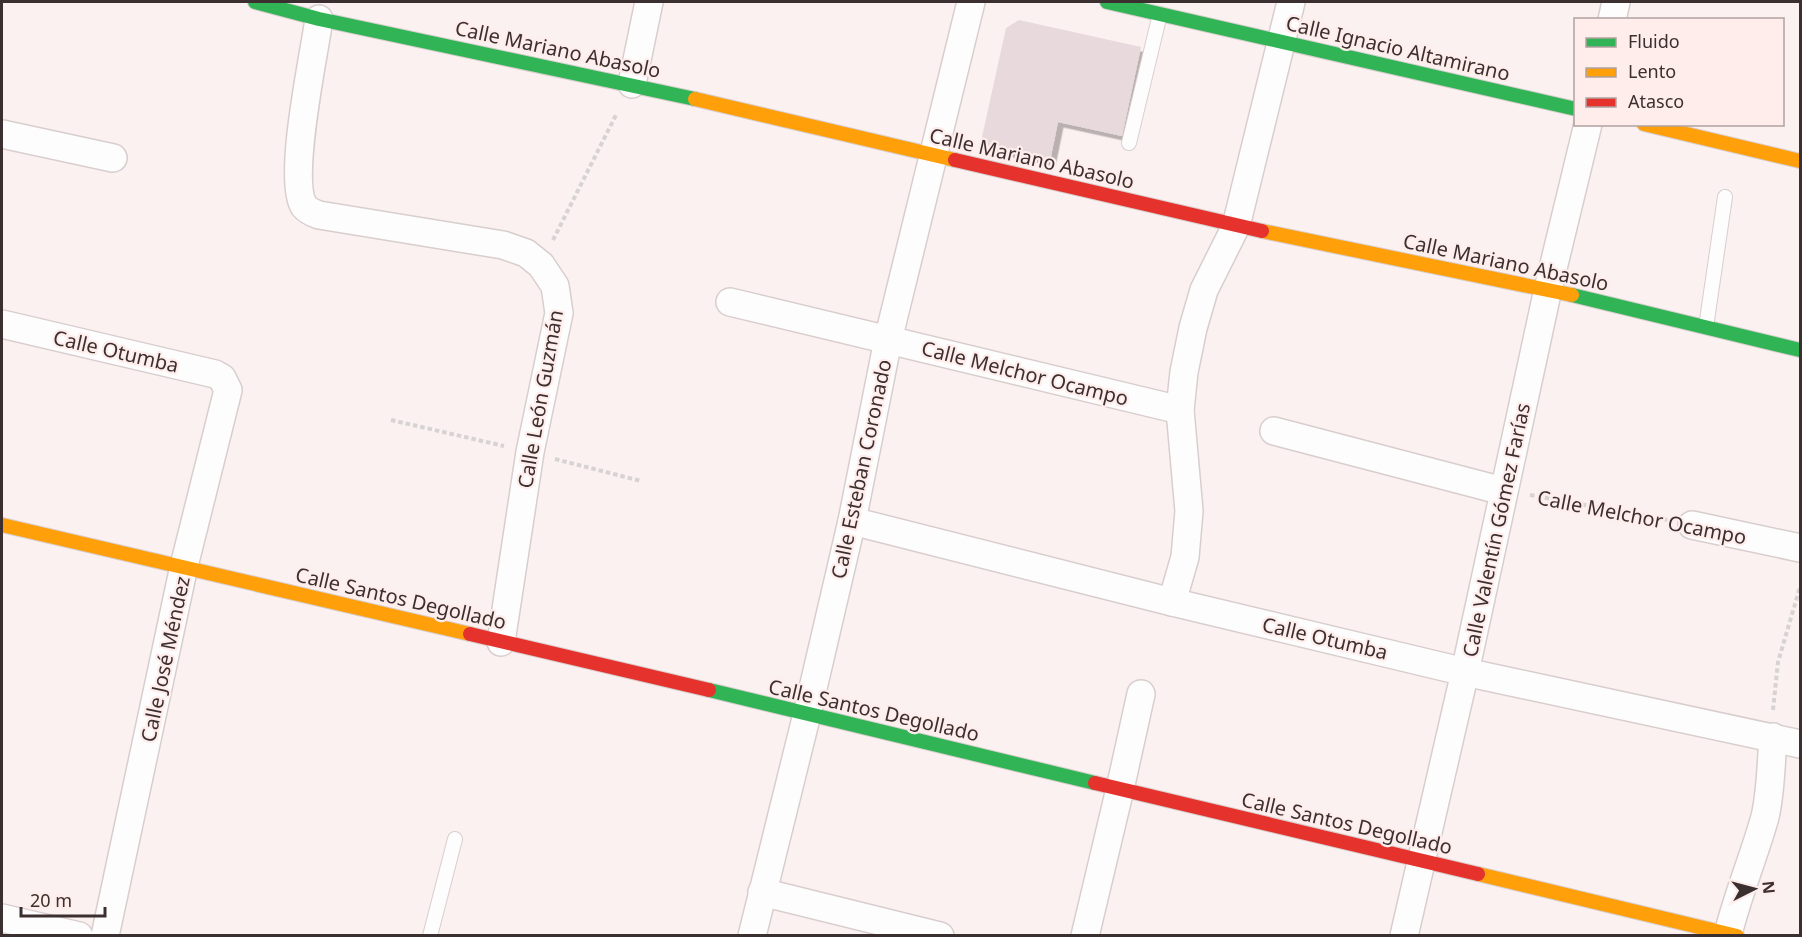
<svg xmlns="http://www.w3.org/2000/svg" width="1802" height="937" font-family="'Noto Sans',sans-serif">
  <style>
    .building { fill: #e8d9dd; filter: url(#shadow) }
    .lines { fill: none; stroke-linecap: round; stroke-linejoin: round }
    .lane-casing { stroke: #d8cecd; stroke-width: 16 }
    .street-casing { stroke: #d8cecd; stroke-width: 30 }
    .fast-casing { stroke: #d8cecd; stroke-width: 16 }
    .slow-casing { stroke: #d8cecd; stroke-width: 16 }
    .jam-casing { stroke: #d8cecd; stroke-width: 16 }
    .path { stroke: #d6d3d2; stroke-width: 4; stroke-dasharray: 4.5 3; stroke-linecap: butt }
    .lane { stroke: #fefdfd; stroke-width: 14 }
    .street { stroke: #fefdfd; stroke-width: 27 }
    .fast { stroke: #30b455; stroke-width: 14 }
    .slow { stroke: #ff9f0a; stroke-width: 14 }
    .jam { stroke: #e5322d; stroke-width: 14 }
    .labels { text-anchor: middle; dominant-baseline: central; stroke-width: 4.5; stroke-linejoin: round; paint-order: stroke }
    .street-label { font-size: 20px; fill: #3b302f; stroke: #ffedec }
  </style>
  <defs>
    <filter id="shadow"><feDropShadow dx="5.5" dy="5.5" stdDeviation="0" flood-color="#0004"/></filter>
  </defs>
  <rect width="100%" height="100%" fill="#fbf1f0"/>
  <polygon class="building" points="1019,20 1141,47 1122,136 1058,122 1050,161 980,146 1006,28"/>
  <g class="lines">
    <g class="lane-casing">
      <g id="lane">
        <polyline points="1129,143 1160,14"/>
        <polyline points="1706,327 1725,197"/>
        <polyline points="430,936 455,839"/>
      </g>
    </g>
    <g class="street-casing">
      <g id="street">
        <path d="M319 19C314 55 287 179 304 206 308 211 313 213 319 215L503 245 526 253 541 265 555 286 559 313 530 452 501 642"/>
        <polyline points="1612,20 1616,2"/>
        <polyline points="632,84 649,2"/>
        <polyline points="2,134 113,158"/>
        <polyline points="730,302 1180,410"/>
        <polyline points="2,324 215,374 222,378 228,390 184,566 105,936"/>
        <polyline points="1274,431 1503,491"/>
        <polyline points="852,521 1172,602 1465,672 1800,744"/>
        <polyline points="1692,525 1800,548"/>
        <polyline points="1172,602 1185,557 1189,511 1180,410 1184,372 1193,328 1204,290 1236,226 1291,2"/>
        <polyline points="762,892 940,936"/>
        <polyline points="2,918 79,936"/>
        <path d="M1728 934C1738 894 1754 856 1765 817 1771 791 1771 764 1773 737"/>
        <polyline points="752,936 807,714 852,521 888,340 971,2"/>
        <polyline points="1085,936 1120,789 1141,694"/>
        <polyline points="1404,936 1465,672 1548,289 1588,124"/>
      </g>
    </g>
    <g class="fast-casing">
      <g id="fast">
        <polyline points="255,2 319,19 695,99"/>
        <polyline points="1107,2 1576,109"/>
        <polyline points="1572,295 1800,350"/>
        <polyline points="709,690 1095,783"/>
      </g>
    </g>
    <g class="slow-casing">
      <g id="slow">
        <polyline points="695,99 955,160"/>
        <polyline points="1644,124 1800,161"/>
        <polyline points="1262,231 1572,295"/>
        <polyline points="2,525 470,634"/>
        <polyline points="1478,874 1737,936"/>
      </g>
    </g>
    <g class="jam-casing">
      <g id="jam">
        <polyline points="955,160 1262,231"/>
        <polyline points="470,634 709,690"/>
        <polyline points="1095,783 1478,874"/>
      </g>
    </g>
    <g class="path">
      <polyline points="553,240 617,113"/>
      <polyline points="391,420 504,446"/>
      <polyline points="555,459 641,481"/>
      <polyline points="1530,495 1668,520"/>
      <polyline points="1773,710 1778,662 1800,587"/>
    </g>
    <use href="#lane" class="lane"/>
    <use href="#street" class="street"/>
    <use href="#fast" class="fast"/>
    <use href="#slow" class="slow"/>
    <use href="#jam" class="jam"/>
  </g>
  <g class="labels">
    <g class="street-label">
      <text transform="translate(1398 48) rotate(13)">Calle Ignacio Altamirano</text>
      <text transform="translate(558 49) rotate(12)">Calle Mariano Abasolo</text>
      <text transform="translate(1032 158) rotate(13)">Calle Mariano Abasolo</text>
      <text transform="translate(1506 262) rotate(12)">Calle Mariano Abasolo</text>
      <text transform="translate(116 351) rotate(13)">Calle Otumba</text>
      <text transform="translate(1025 373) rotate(14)">Calle Melchor Ocampo</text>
      <text transform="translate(540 399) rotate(-80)">Calle León Guzmán</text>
      <text transform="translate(861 469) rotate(-78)">Calle Esteban Coronado</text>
      <text transform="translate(1642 517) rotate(11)">Calle Melchor Ocampo</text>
      <text transform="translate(1496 530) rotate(-78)">Calle Valentín Gómez Farías</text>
      <text transform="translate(401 598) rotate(13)">Calle Santos Degollado</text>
      <text transform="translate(1325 638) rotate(13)">Calle Otumba</text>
      <text transform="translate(165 659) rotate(-78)">Calle José Méndez</text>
      <text transform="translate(874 710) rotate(13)">Calle Santos Degollado</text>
      <text transform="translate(1347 823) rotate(13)">Calle Santos Degollado</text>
    </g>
  </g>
  <rect width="1802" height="937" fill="none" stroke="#3b302f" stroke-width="6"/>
  <rect x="1574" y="18" width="210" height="108" fill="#ffedec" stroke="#b1a1a0" stroke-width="1.5"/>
  <rect x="1586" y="38" width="30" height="9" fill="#30b455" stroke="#b1a1a0" stroke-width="1.5"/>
  <text x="1628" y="48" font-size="18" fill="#3b302f">Fluido</text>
  <rect x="1586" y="68" width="30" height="9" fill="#ff9f0a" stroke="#b1a1a0" stroke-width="1.5"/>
  <text x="1628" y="78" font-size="18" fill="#3b302f">Lento</text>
  <rect x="1586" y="98" width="30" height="9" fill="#e5322d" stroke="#b1a1a0" stroke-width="1.5"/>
  <text x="1628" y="108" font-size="18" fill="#3b302f">Atasco</text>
  <g transform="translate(1754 889) rotate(84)" stroke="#ffedec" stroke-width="4.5" paint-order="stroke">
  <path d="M0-4.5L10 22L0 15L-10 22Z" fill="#3b302f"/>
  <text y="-9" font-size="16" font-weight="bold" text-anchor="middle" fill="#3b302f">N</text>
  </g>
  <path d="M21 907v9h84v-9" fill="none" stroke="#3b302f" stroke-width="3"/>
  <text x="30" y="907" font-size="18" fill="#3b302f" stroke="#ffedec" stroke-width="4.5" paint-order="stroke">20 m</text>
</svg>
